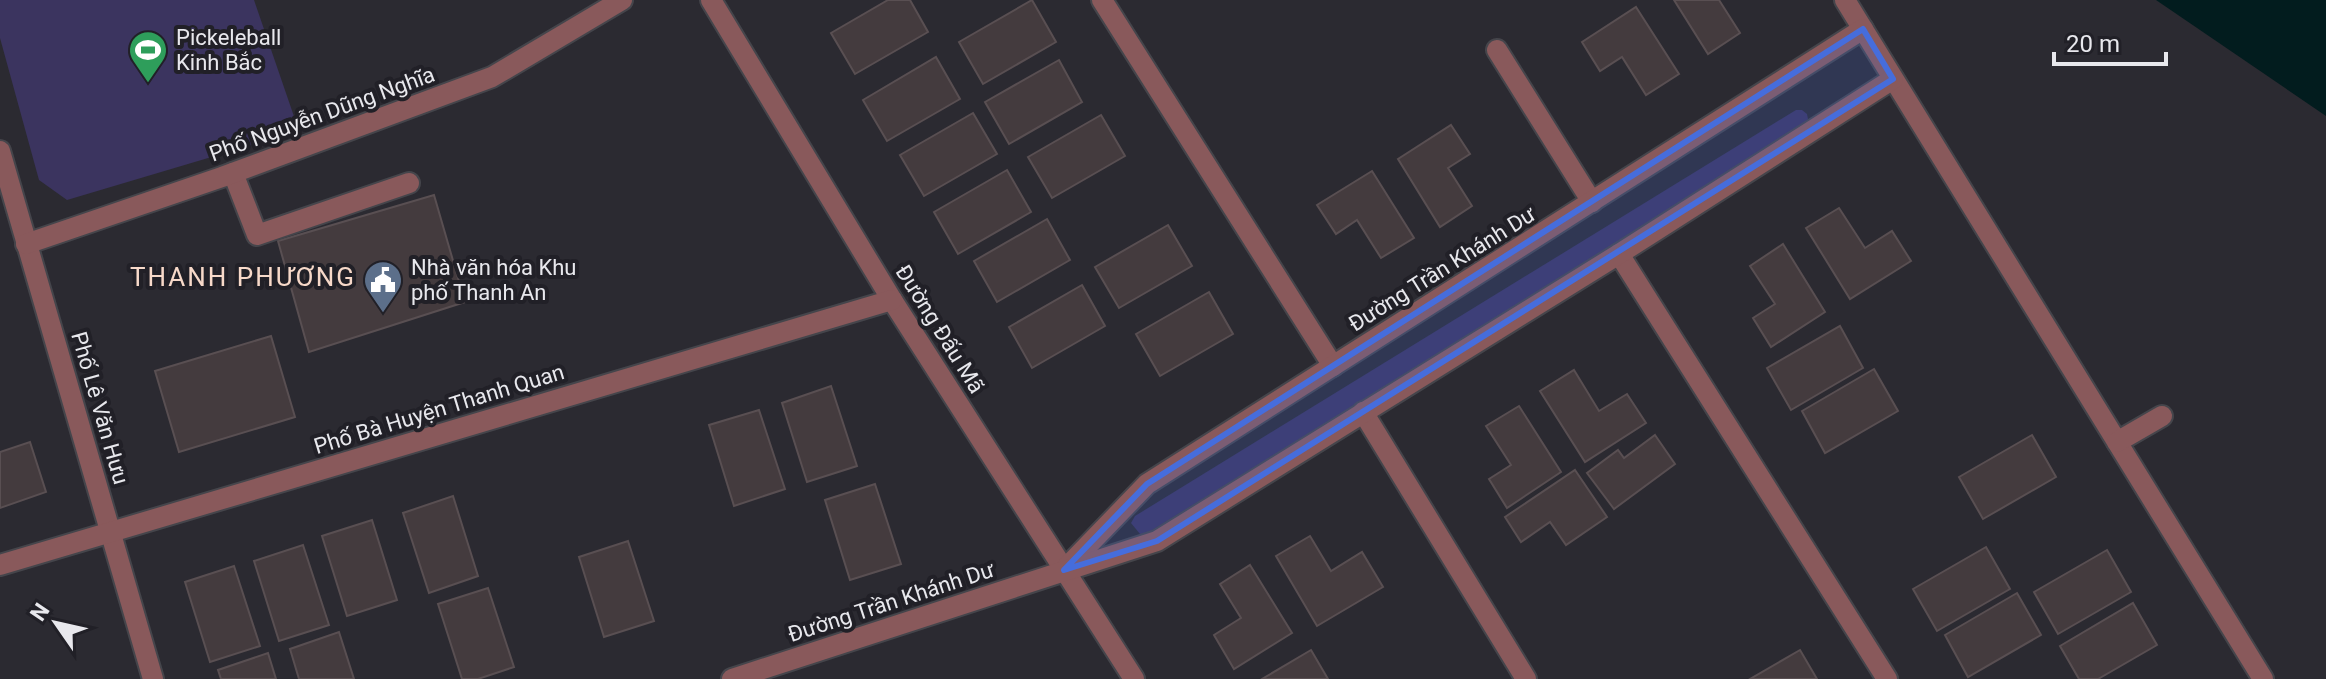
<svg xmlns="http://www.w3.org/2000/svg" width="2326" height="679" font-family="Roboto,sans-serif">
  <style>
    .green { fill: #3b345f }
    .water { fill: #021c1e }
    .building { fill: #443b3e; stroke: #594f52; stroke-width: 2 }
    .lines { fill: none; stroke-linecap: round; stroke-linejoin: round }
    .minor-casing { stroke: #45454b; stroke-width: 24 }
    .minor { stroke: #89595b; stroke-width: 20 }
    .marked { fill: #466ddc; fill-opacity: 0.2; stroke: #466ddc; stroke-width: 6; stroke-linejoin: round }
    .labels { text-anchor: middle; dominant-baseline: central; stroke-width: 8; stroke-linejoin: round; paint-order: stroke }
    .poi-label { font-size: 22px; fill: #e8e8ed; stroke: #212027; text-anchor: start }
    .street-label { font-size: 22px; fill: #e8e8ed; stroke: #212027 }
    .quarter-label { font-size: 26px; letter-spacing: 2px; fill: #f7d9c9; stroke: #212027 }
  </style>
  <rect width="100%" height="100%" fill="#2b2a31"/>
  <g class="green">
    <polygon points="0,0 254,0 299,131 67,200 39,180 0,38"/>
    <polygon points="1796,110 1802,110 1807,114 1808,119 1800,130 1146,534 1140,534 1131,523 1135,516"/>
  </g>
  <polygon class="water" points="2156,0 2326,0 2326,116"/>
  <g class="building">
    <polygon points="888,0 910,0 928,32 855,74 831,33"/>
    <polygon points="1032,0 1056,42 983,84 959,42"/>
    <polygon points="1674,0 1719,0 1740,33 1708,54"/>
    <polygon points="1636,7 1679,74 1646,95 1622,57 1600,71 1582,42"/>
    <polygon points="936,57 960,99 887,141 863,100"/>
    <polygon points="1059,60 1082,102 1009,144 985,102"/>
    <polygon points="973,113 997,154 924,196 900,155"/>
    <polygon points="1101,115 1125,156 1052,198 1028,157"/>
    <polygon points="1451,125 1470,154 1448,168 1472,206 1440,227 1398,159"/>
    <polygon points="1007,170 1031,212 958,254 934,212"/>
    <polygon points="1372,171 1414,238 1381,258 1357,220 1336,234 1317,205"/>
    <polygon points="434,195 465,302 309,352 278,241"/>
    <polygon points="1839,208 1865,248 1892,231 1911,261 1850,299 1806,228"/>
    <polygon points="1047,219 1070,260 997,302 974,261"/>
    <polygon points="1168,225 1192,266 1119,308 1095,267"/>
    <polygon points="1783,244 1825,312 1771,347 1753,318 1775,304 1750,266"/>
    <polygon points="1082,285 1105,326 1032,368 1009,327"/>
    <polygon points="1209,292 1233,334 1160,376 1136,334"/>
    <polygon points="1840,326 1863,368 1791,410 1767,368"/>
    <polygon points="271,336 295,417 179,452 155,371"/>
    <polygon points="1874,369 1898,411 1825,453 1802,411"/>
    <polygon points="1574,370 1599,411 1627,394 1646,423 1585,462 1540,391"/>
    <polygon points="831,386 857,466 807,482 782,403"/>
    <polygon points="1519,406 1561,472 1507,508 1489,479 1511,465 1486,426"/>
    <polygon points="759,410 785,489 734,506 709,425"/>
    <polygon points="1655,435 1675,464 1614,509 1587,473 1618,450 1624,458"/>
    <polygon points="2032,435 2056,477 1983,519 1959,477"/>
    <polygon points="30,442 46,492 0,508 0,452"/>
    <polygon points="1575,470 1607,517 1566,545 1550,522 1521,542 1505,517"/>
    <polygon points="875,484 901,564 850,580 825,500"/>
    <polygon points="453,496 478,576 429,593 403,513"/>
    <polygon points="372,520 397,600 347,616 322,536"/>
    <polygon points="1310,536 1331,571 1362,552 1383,587 1317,626 1276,556"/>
    <polygon points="628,541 654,621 604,637 579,557"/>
    <polygon points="303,545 329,625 279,641 254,561"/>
    <polygon points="1986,547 2010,589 1937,631 1913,589"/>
    <polygon points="2107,550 2131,592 2058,634 2034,592"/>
    <polygon points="1250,565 1292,633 1234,669 1214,635 1241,618 1220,584"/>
    <polygon points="234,566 260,646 210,662 185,582"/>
    <polygon points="488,588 514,667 478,679 462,679 438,604"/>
    <polygon points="2017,593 2041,635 1968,677 1945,635"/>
    <polygon points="2133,603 2157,645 2098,679 2079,679 2060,646"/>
    <polygon points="339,632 354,679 299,679 290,649"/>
    <polygon points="1311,650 1328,679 1262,679"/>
    <polygon points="1800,650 1817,679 1750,679"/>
    <polygon points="268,653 276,679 221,679 218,670"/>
  </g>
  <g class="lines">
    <g class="minor-casing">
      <g id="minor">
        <polyline points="711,0 892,300 1134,679"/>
        <polyline points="1102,0 1333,366"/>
        <polyline points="1845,0 2263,679"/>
        <polyline points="1497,50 1592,202"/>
        <polyline points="0,151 153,679"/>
        <polyline points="233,173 257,235 409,183"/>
        <polyline points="26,244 222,177 492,77 622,0"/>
        <polyline points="1619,254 1887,679"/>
        <polyline points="1363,412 1526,679"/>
        <polyline points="2117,442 2162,416"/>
        <polyline points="0,565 892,300"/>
        <polyline points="1067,567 1147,484 1863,29"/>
        <polyline points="732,679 1157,541 1619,254 1893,79"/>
      </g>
    </g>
    <use href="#minor" class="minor"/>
  </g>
  <path class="marked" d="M1863 29 1893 79 1157 541 1064 570 1147 484Z"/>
  <defs>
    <g id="stadium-pin" transform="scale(2)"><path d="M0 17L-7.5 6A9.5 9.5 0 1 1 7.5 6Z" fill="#2e9e5b" stroke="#212027"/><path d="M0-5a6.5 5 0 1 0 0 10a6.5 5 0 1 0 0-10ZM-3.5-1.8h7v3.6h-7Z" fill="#fff"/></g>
    <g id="civic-pin" transform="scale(2)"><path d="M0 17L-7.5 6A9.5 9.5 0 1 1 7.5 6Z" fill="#5c6f8a" stroke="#212027"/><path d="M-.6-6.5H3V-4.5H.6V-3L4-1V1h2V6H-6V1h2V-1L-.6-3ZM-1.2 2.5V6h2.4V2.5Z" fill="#fff"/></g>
  </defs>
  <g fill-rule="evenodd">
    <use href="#stadium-pin" x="148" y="50"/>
    <use href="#civic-pin" x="383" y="280"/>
  </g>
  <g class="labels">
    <g class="poi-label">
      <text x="176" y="37">Pickeleball<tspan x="176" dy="25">Kinh Bắc</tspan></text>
      <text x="411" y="267">Nhà văn hóa Khu<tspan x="411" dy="25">phố Thanh An</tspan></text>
    </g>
    <g class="street-label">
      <text transform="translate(322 114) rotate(-20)">Phố Nguyễn Dũng Nghĩa</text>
      <text transform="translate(1442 269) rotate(-32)">Đường Trần Khánh Dư</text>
      <text transform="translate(940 329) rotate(58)">Đường Đấu Mã</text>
      <text transform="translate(100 408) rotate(74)">Phố Lê Văn Hưu</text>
      <text transform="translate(439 409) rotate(-17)">Phố Bà Huyện Thanh Quan</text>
      <text transform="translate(891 602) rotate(-18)">Đường Trần Khánh Dư</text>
    </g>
    <g class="quarter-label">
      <text x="243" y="277">THANH PHƯƠNG</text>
    </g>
  </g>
  <g transform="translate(56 623) rotate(304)" stroke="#212027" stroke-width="6" paint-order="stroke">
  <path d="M0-6L14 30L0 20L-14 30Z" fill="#e8e8ed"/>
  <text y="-12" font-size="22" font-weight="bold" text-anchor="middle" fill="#e8e8ed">N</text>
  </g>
  <path d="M2054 52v12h112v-12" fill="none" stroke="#e8e8ed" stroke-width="4"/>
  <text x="2066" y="52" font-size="24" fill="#e8e8ed" stroke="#212027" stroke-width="6" paint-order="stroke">20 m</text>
</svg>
